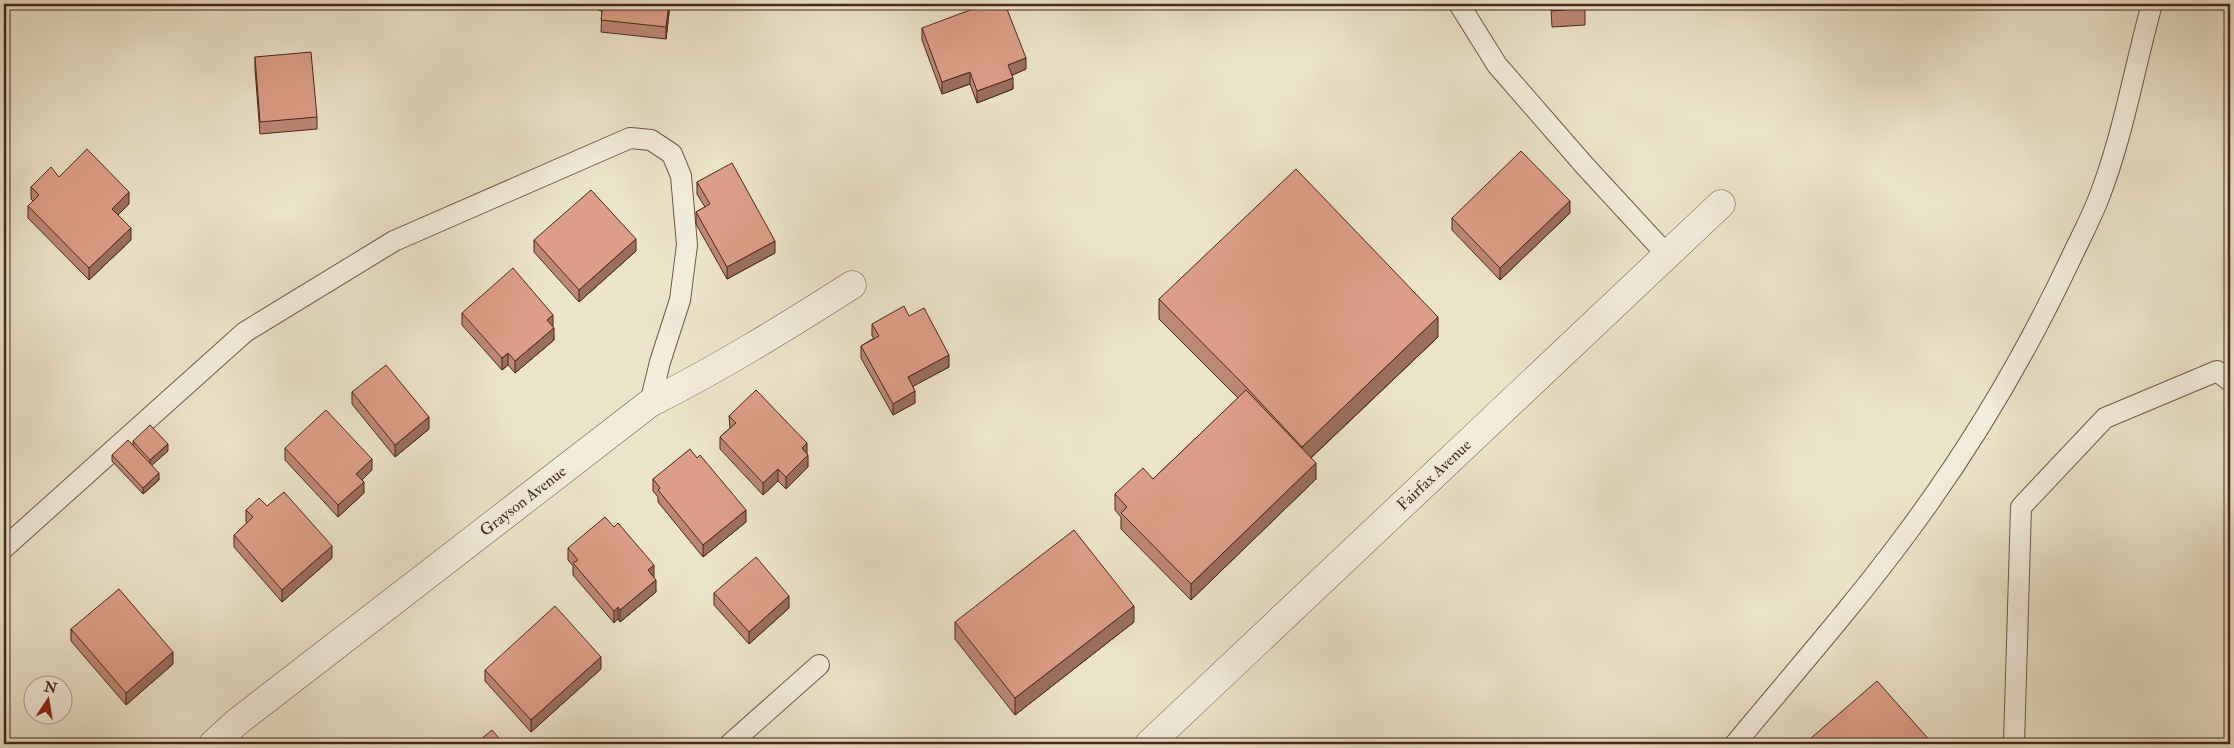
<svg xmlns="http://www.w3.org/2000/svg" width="2234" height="748" font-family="'IM FELL Double Pica',serif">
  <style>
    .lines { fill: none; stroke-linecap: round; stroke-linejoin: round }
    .lane-casing { stroke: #725646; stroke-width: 22 }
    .street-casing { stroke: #725646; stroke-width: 29 }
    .lane { stroke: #f3eddc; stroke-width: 20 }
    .street { stroke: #f3eddc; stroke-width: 28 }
    .wall { fill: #bd8874; stroke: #49271a }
    .shaded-wall { fill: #9a6f5e; stroke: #49271a }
    .building { fill: #dc9e87; stroke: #49271a }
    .labels { text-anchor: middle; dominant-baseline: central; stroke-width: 4; stroke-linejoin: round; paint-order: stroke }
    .street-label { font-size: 16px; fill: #49271a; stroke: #f3eddc }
  </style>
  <rect width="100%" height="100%" fill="#ece4c9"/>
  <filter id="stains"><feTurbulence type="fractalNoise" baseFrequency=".004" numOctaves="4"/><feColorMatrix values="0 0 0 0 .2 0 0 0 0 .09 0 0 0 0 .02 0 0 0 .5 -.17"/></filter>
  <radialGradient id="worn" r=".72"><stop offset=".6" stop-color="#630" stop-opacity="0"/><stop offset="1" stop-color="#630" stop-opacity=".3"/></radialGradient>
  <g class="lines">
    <g class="lane-casing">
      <g id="lane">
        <polyline points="1459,4 1497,65 1585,166 1668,256"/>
        <polyline points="4,548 245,332 394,241 630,138 651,140 672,154 681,176 687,245 680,300 660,362 650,403"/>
        <polyline points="730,744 819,665"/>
        <path d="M1735 744C1793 674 1853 606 1907 533 1971 447 2025 356 2071 258 2080 239 2090 220 2098 200 2123 137 2134 69 2152 4"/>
        <polyline points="2014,744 2021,507 2105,418 2217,371 2230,381"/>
      </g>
    </g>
    <g class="street-casing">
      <g id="street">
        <path id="s1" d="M213 744 237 722 650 403C720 368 786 327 852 285"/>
        <path id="s2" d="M1149 744 1721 204"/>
      </g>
    </g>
    <use href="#lane" class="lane"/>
    <use href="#street" class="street"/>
  </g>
  <g class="wall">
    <polygon points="598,4 670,4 666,39 601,32 602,11 598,10"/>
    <polygon points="1532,4 1640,4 1585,8 1585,25 1552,27 1551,8 1533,9"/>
    <polygon points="922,28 1026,69 1012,75 1013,89 977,103 970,84 942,94 922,40"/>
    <polygon points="255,57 317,117 317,129 260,134 255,69"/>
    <polygon points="59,177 129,204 118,215 131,240 89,280 28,218 28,206 33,201 31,199 31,187"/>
    <polygon points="697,182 775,253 727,279 696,224 696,212 705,207 697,194"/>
    <polygon points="1570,213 1500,280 1452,230 1452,218"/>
    <polygon points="534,240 636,251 579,302 534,252"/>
    <polygon points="1159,299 1438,337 1311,458 1316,479 1191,600 1121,529 1121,517 1115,510 1115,494 1153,479 1238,398 1159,319"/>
    <polygon points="462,313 553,327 554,340 515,373 508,365 502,370 462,325"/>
    <polygon points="909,316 949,367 913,386 915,403 893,415 861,358 861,346 874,338 872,336 872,324"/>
    <polygon points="352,392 429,429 395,457 352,404"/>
    <polygon points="729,416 807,454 808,467 786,489 778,481 763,495 720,449 720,437 730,428"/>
    <polygon points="133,441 168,451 151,465 159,480 143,494 112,461 112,455 133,445"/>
    <polygon points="285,448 372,470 362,480 364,493 338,517 285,460"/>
    <polygon points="697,458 746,522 703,557 658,502 658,497 653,491 653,479"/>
    <polygon points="267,506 332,558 282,602 234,547 234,535 247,523 246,522 246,510"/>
    <polygon points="568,548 653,577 656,592 620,622 618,619 614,623 573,575 573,566 568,560"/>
    <polygon points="714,593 789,608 749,644 714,605"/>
    <polygon points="955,622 1134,622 1015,715 955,639"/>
    <polygon points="71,629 173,664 126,705 71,641"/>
    <polygon points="601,669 531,732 485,681 485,670"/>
  </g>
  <g class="shaded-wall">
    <polygon points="669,4 670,4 666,39 666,27"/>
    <polygon points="1026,58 1026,69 1008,77 1008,65"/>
    <polygon points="970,72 970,84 942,94 942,82"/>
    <polygon points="1013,78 1013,89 977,103 977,91"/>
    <polygon points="129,192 129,204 112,221 112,209"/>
    <polygon points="1570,201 1570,213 1500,280 1500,268"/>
    <polygon points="131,228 131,240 89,280 89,268"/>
    <polygon points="636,239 636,251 579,302 579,290"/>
    <polygon points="775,241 775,253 727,279 727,267"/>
    <polygon points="553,315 553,327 547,332 547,320"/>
    <polygon points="1438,317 1438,337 1302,466 1302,447"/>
    <polygon points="554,328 554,340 515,373 515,361"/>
    <polygon points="508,353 508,365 502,370 502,358"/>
    <polygon points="949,355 949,367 908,389 908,377"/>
    <polygon points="915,391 915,403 893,415 893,404"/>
    <polygon points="429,417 429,429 395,457 395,445"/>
    <polygon points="807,443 807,455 802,448"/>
    <polygon points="168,444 168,451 150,467 150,460"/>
    <polygon points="808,455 808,467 786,489 786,477"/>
    <polygon points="372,459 372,470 356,486 356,474"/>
    <polygon points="1316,463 1316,479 1191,600 1191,584"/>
    <polygon points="778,469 778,481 763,495 763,483"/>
    <polygon points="159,473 159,480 143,494 143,488"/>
    <polygon points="364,482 364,493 338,517 338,505"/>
    <polygon points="746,510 746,522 703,557 703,545"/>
    <polygon points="332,546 332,558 282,602 282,590"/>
    <polygon points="654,565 654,577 648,570"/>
    <polygon points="656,580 656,592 620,622 620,610"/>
    <polygon points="789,596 789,608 749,644 749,632"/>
    <polygon points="1134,606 1134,622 1015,715 1015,698"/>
    <polygon points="618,607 618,619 614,623 614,611"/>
    <polygon points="173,652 173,664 126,705 126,693"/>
    <polygon points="601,657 601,669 531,732 531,720"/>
  </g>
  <g class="building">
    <polygon points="603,4 669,4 666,27 601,20"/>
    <polygon points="986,4 1005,4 1026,58 1008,65 1013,78 977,91 970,72 942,82 922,28"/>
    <polygon points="1551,4 1585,4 1585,8 1552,11"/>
    <polygon points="311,52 317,117 260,122 255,57"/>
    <polygon points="87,149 129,192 112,209 131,228 89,268 28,206 39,195 31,187 51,167 59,177"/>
    <polygon points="1521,151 1570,201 1500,268 1452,218"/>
    <polygon points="732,163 775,241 727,267 696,212 710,204 697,182"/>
    <polygon points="1296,169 1438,317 1302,447 1246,387 1159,299"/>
    <polygon points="591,190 636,239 579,290 534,240"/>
    <polygon points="513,268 553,315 547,320 554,328 515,361 508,353 502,358 462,313"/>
    <polygon points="904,306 909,316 924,308 949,355 908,377 915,391 893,404 861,346 879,336 872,324"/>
    <polygon points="386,365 429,417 395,445 352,392"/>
    <polygon points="756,390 807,443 802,448 808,455 786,477 778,469 763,483 720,437 736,423 729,416"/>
    <polygon points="1246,390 1316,463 1191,584 1121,513 1127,507 1115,494 1143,468 1153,479"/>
    <polygon points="326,410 372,459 356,474 364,482 338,505 285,448"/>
    <polygon points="150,425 168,444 150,460 133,441"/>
    <polygon points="128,440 159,473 143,488 112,455"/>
    <polygon points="690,449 697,458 700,455 746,510 703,545 658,490 660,488 653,479"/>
    <polygon points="284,492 332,546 282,590 234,535 253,517 246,510 259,498 267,506"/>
    <polygon points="605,517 614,527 618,523 654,565 648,570 656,580 620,610 618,607 614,611 573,563 578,560 568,548"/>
    <polygon points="1074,530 1134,606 1015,698 955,622"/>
    <polygon points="756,557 789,596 749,632 714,593"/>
    <polygon points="119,589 173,652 126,693 71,629"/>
    <polygon points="555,606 601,657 531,720 485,670"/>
    <polygon points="1877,681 1933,744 1804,744"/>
    <polygon points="492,730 504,744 475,744"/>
  </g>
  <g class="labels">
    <g class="street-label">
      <text stroke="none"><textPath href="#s2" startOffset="392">Fairfax Avenue</textPath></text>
      <text stroke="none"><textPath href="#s1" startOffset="394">Grayson Avenue</textPath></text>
    </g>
  </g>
  <rect width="2234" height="748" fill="none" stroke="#ece4c9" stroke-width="20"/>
  <rect x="5" y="5" width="2224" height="738" fill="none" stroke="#49271a" stroke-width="2.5"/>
  <rect x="10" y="10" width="2214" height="728" fill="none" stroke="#49271a"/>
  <g transform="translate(48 700) rotate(12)"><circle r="24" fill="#f3eddc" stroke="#af9e8e"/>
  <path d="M0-4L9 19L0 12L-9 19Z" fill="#8f2418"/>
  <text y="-8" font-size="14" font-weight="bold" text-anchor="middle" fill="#49271a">N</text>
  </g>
  <rect width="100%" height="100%" filter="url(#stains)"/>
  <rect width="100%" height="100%" fill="url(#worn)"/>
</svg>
